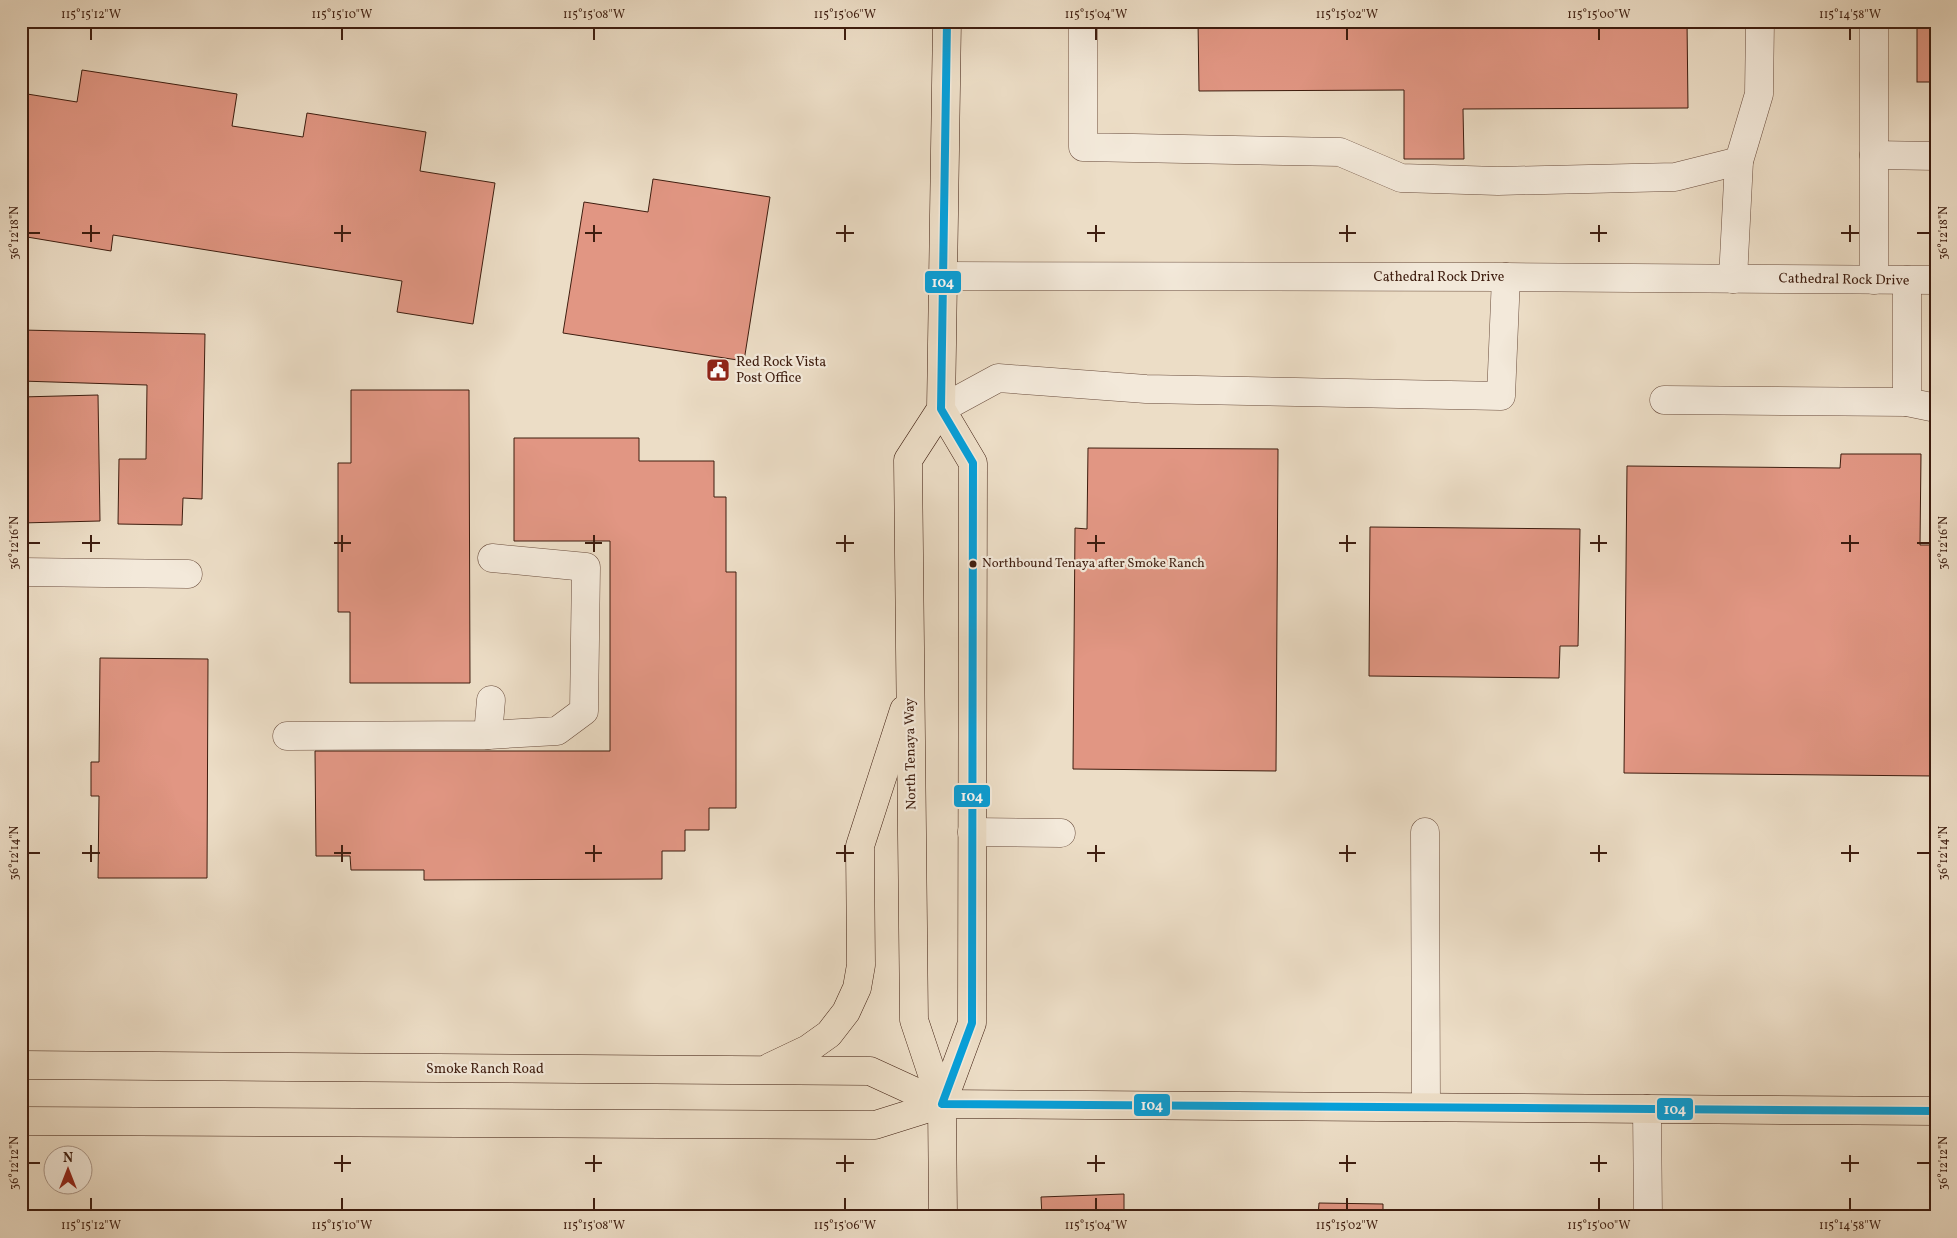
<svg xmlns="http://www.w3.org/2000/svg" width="1957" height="1238" font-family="Vollkorn,serif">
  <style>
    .building { fill: #e19683; stroke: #3e1d0f }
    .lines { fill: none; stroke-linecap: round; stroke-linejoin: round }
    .minor-casing { stroke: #6a4d3d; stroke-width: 29 }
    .major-casing { stroke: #3e1d0f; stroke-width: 29 }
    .minor { stroke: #f3e9da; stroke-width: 28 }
    .major { stroke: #ecddc6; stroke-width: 28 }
    .bus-1-casing { stroke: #f3e9da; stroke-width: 11 }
    .bus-1 { stroke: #069fd9; stroke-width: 8 }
    .ticks { fill: none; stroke: #3e1d0f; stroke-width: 2 }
    .bus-dot { fill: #3e1d0f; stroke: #f3e9da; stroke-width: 2 }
    .labels { text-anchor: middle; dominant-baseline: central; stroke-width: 4.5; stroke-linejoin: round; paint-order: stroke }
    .bus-label { font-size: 13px; fill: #3e1d0f; stroke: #f3e9da; text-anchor: start }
    .street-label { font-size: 14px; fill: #3e1d0f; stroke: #f3e9da }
    .poi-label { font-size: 14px; fill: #3e1d0f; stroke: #f3e9da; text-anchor: start }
    .line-badge { stroke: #f3e9da; stroke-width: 2 }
    .badge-label { font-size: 14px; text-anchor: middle; font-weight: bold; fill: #fff }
    .neatline { fill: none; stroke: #3e1d0f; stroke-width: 2 }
    .ticks-label { font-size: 12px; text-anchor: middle; fill: #3e1d0f }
  </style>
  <rect width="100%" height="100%" fill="#ecddc6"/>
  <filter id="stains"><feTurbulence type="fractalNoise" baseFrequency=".004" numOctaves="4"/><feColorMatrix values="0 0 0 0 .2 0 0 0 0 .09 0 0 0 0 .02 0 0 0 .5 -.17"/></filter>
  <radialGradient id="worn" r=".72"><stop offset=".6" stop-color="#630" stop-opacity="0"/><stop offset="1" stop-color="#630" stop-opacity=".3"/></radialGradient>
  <g class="building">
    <polygon points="1198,21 1687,21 1688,108 1463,109 1464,159 1404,159 1404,90 1199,91"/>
    <rect x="1917" y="21" width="19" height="61"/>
    <polygon points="82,70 237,94 232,126 303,137 307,113 426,132 420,171 495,183 473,324 397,312 402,281 113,235 111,251 21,236 21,93 77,102"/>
    <polygon points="653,179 770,197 744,361 563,333 584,202 648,212"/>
    <polygon points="21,330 205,334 202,499 183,498 182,525 118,524 119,459 146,459 147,385 21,381"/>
    <polygon points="351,390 469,390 470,683 350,683 350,612 338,612 338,463 351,463"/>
    <polygon points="98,395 100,521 21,523 21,397"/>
    <polygon points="514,438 639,438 639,461 714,461 714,497 726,497 726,572 736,572 736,808 709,808 709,830 685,830 685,851 662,851 662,879 424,880 424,870 351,870 350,856 316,856 315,751 610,751 610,541 514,541"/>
    <polygon points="1088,448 1278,449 1276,771 1073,769 1075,528 1087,529"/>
    <polygon points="1841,454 1921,454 1920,545 1936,545 1934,776 1624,773 1627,466 1840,468"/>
    <polygon points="1370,527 1580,529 1578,646 1560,646 1559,678 1369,676"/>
    <polygon points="100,658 208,659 207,878 98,878 99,796 91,796 91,762 99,762"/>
    <polygon points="1124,1194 1124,1217 1042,1217 1041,1197"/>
    <polygon points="1319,1203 1383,1204 1383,1217 1318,1217"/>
    <polygon points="1936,1211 1936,1217 1927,1217 1927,1212"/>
  </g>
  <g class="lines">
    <g class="minor-casing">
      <g id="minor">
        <polyline points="1083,21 1083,147 1340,152 1401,178 1498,181 1675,177 1739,161"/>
        <polyline points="1874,155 1936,156"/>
        <polyline points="942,276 1506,277 1936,280"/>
        <polyline points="1733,279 1739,161 1759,94 1760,21"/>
        <polyline points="1874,280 1874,21"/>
        <polyline points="1907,280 1907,402"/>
        <polyline points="1664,400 1907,402 1936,408"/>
        <polyline points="941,409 998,378 1146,389 1501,396 1506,277"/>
        <polyline points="21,572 188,574"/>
        <polyline points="488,735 557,731 584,711 586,567 492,558"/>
        <polyline points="287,736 488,735 491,700"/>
        <polyline points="972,832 1061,833"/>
        <polyline points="1425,832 1426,1107"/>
        <polyline points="1647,1109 1648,1217"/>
      </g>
    </g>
    <g class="major-casing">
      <g id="major">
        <polyline points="941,409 973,463 972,1023 942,1104"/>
        <polyline points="21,1065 870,1071 942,1104"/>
        <polyline points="770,1067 808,1049 829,1034 846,1012 857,988 861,965 860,846 904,710"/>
        <polyline points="21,1121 875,1125 942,1104 1936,1111"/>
        <polyline points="943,1217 942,1104 914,1020 908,460 941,409 947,21"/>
      </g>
    </g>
    <use href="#minor" class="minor"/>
    <use href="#major" class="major"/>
    <g class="bus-1-casing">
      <polyline id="bus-1" points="947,21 941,409 973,463 972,1023 942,1104 1936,1111"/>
    </g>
    <use href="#bus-1" class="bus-1"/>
  </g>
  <path class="ticks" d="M91 28V40M342 28V40M594 28V40M845 28V40M1096 28V40M1347 28V40M1599 28V40M1850 28V40M91 225V242M342 225V242M594 225V242M845 225V242M1096 225V242M1347 225V242M1599 225V242M1850 225V242M28 233H40M82 233H100M334 233H351M585 233H602M836 233H854M1087 233H1105M1339 233H1356M1590 233H1607M1841 233H1859M1917 233H1930M91 535V552M342 535V552M594 535V552M845 535V552M1096 535V552M1347 535V552M1599 535V552M1850 535V552M28 543H40M82 543H100M334 543H351M585 543H602M836 543H854M1087 543H1105M1339 543H1356M1590 543H1607M1841 543H1859M1917 543H1930M91 845V862M342 845V862M594 845V862M845 845V862M1096 845V862M1347 845V862M1599 845V862M1850 845V862M28 853H40M82 853H100M334 853H351M585 853H602M836 853H854M1087 853H1105M1339 853H1356M1590 853H1607M1841 853H1859M1917 853H1930M342 1155V1172M594 1155V1172M845 1155V1172M1096 1155V1172M1347 1155V1172M1599 1155V1172M1850 1155V1172M28 1163H40M334 1163H351M585 1163H602M836 1163H854M1087 1163H1105M1339 1163H1356M1590 1163H1607M1841 1163H1859M1917 1163H1930M91 1198V1210M342 1198V1210M594 1198V1210M845 1198V1210M1096 1198V1210M1347 1198V1210M1599 1198V1210M1850 1198V1210"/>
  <defs>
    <g id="civic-square" transform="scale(1.25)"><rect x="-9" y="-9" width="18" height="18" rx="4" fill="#8f2418" stroke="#f3e9da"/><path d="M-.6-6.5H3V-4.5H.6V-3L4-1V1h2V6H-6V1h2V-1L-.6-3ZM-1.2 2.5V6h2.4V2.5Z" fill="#fff"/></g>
  </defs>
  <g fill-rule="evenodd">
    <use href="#civic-square" x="718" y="370"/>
  </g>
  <circle class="bus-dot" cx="973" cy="564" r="4.5"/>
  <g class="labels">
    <g class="bus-label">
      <text x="982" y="564">Northbound Tenaya after Smoke Ranch</text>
    </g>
    <g class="street-label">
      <text x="1439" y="277">Cathedral Rock Drive</text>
      <text transform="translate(1844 280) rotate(1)">Cathedral Rock Drive</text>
      <text transform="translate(911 754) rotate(-91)">North Tenaya Way</text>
      <text x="485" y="1069">Smoke Ranch Road</text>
    </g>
    <g class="poi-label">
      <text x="736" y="362">Red Rock Vista<tspan x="736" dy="16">Post Office</tspan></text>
    </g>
  </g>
  <g class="line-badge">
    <rect x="924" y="270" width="38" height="24" rx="5" fill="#069fd9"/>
    <rect x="953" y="784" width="38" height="24" rx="5" fill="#069fd9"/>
    <rect x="1133" y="1093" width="38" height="24" rx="5" fill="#069fd9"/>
    <rect x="1656" y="1097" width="38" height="24" rx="5" fill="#069fd9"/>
  </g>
  <g class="badge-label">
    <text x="943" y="287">104</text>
    <text x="972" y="801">104</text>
    <text x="1152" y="1110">104</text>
    <text x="1675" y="1114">104</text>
  </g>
  <rect width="1957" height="1238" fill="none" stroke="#ecddc6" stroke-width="55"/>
  <g transform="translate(68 1170)"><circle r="24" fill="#f3e9da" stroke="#ab9789"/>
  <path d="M0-4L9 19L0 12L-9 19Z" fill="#8f2418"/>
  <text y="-8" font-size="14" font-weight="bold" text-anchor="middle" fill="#3e1d0f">N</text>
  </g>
  <rect x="28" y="28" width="1902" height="1182" class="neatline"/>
  <g class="ticks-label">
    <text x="91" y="18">115°15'12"W</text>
    <text x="342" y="18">115°15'10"W</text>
    <text x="594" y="18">115°15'08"W</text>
    <text x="845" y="18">115°15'06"W</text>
    <text x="1096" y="18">115°15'04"W</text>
    <text x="1347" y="18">115°15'02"W</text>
    <text x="1599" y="18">115°15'00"W</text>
    <text x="1850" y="18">115°14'58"W</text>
    <text transform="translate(14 233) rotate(-90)" y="4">36°12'18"N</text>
    <text transform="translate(1943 233) rotate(-90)" y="4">36°12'18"N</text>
    <text transform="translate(14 543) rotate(-90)" y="4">36°12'16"N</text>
    <text transform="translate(1943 543) rotate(-90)" y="4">36°12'16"N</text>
    <text transform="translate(14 853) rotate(-90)" y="4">36°12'14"N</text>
    <text transform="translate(1943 853) rotate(-90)" y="4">36°12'14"N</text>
    <text transform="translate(14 1163) rotate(-90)" y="4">36°12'12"N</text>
    <text transform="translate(1943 1163) rotate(-90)" y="4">36°12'12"N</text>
    <text x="91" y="1229">115°15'12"W</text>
    <text x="342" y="1229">115°15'10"W</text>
    <text x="594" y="1229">115°15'08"W</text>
    <text x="845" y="1229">115°15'06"W</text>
    <text x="1096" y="1229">115°15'04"W</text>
    <text x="1347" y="1229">115°15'02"W</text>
    <text x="1599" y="1229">115°15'00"W</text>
    <text x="1850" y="1229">115°14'58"W</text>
  </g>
  <rect width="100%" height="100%" filter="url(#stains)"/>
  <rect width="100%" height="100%" fill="url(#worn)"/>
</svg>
